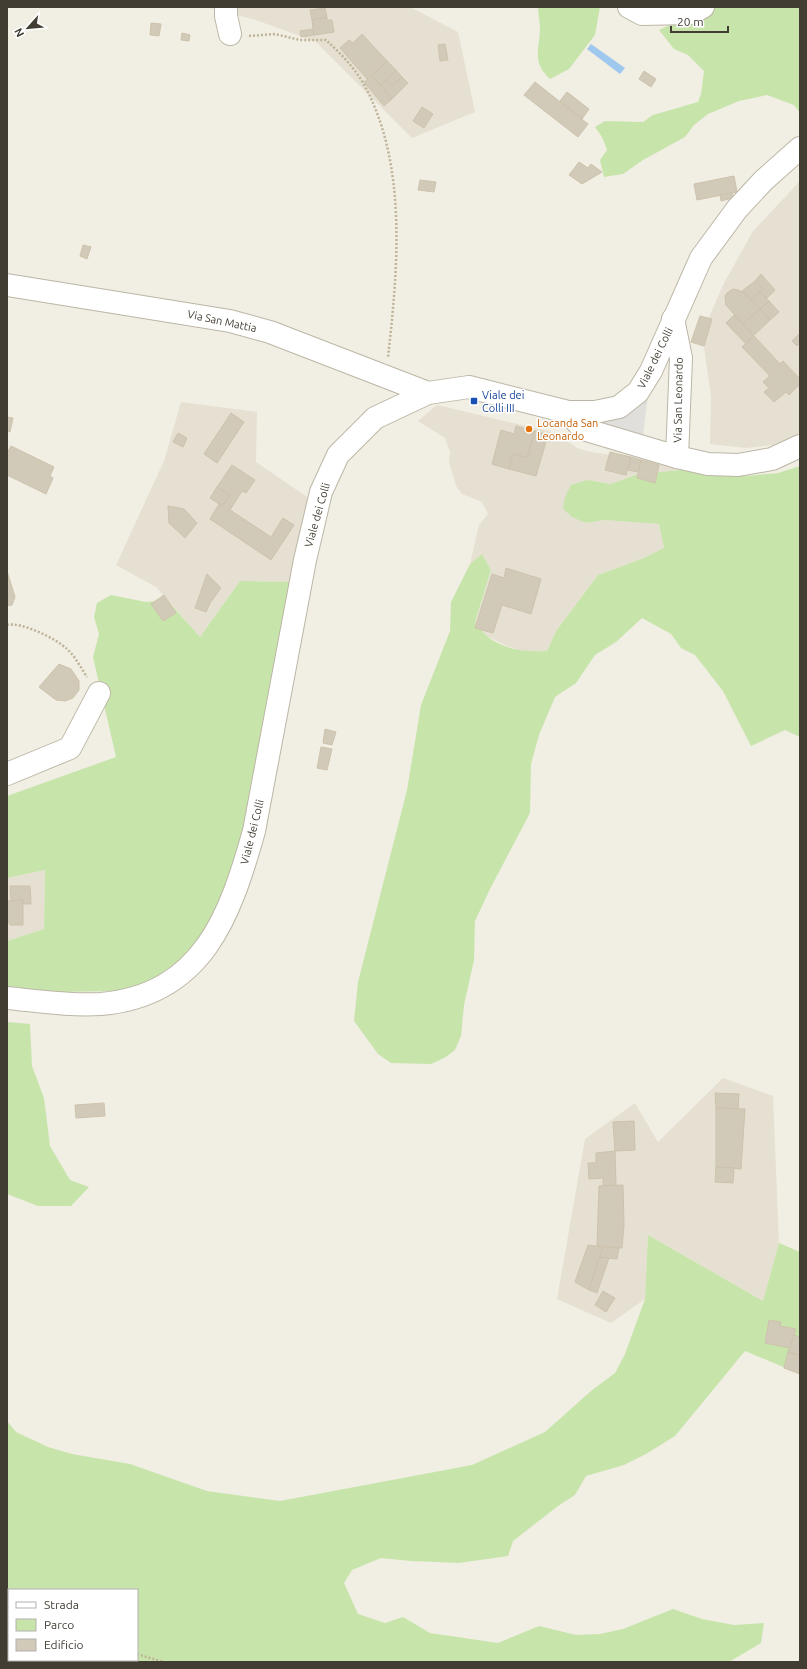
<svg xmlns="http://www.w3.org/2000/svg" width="807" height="1669" font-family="Ubuntu,sans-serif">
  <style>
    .residential { fill: #e5e0d1 }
    .green { fill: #c7e5ab; fill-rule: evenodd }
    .parking { fill: #e1dfdb }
    .water { fill: #9fc8ee }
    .building { fill: #d2cab8; stroke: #cdc2ac }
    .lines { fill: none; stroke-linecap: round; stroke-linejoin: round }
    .minor-casing { stroke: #bcb6a6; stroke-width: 24 }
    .path { stroke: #bdb397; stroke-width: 2.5; stroke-dasharray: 2 2; stroke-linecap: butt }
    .minor { stroke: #fff; stroke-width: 22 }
    .transit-dot { fill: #1a4fb4; stroke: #fff; stroke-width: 1.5 }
    .food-dot { fill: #e8710a; stroke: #fff; stroke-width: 1.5 }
    .labels { text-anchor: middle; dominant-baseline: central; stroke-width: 3; stroke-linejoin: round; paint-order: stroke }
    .street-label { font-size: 11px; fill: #423d33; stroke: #fff }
    .transit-label { font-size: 11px; fill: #164399; stroke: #fff; text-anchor: start }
    .food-label { font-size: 11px; fill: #c56008; stroke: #fff; text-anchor: start }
  </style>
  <rect width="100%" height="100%" fill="#f1eee3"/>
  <g class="residential">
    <polygon points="206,7 410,7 458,32 475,112 412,138 316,42 256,20"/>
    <polygon points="800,181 800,436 772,445 746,448 710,444 711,397 702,333 724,283 753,231"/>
    <polygon points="181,402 257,412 256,462 310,499 298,541 292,582 240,581 200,637 156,587 116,565 164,461"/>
    <polygon points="437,405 556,433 577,448 590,452 654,461 692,469 638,474 611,484 587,480 586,523 604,520 659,524 664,548 644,558 598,575 556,631 547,651 525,652 507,646 487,636 475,622 491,570 482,554 470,564 479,525 488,514 482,502 462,494 456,486 449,462 450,452 445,438 418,421"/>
    <polygon points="45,870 44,929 7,941 7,878"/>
    <polygon points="723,1078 773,1096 779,1243 763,1301 648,1235 645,1299 611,1323 557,1299 585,1139 635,1103 658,1142"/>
  </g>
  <g class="green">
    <path d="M538 7H600L595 35 569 69 550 79C532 62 539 51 540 29 540 22 538 14 538 7Z"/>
    <polygon points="708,7 800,7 800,113 794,105 767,95 739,101 708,114 694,125 685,137 643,160 623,174 604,177 600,160 607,150 602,137 595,127 605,121 643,122 653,115 698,102 701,94 704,71 688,55 674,49 659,30"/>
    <path d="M800 466V737L785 730 751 746 723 691 695 655 681 648 671 634 642 618 616 642 595 655 576 683 555 697 539 735 531 764 530 813 490 889 475 921 474 960 464 1005 461 1036 455 1050 446 1057 431 1064 391 1063 378 1054 354 1021 358 982 407 790 421 705 450 631 451 602 470 564 482 554 491 570 475 622C479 626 483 633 487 636 504 650 526 652 547 651L556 631 598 575 644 558 664 548 659 524 604 520 586 523 572 517 563 509 565 497 571 485 587 480 611 484 638 474 692 469 746 476 778 473Z"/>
    <polygon points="240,581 292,582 241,857 227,897 194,952 153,982 117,991 57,992 7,987 7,941 44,929 45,870 7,878 7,796 116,757 93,657 99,634 94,617 97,603 111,595 146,602 167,600 200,637"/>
    <polygon points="7,1022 30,1024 32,1066 44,1098 50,1146 70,1180 89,1187 71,1206 38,1206 7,1194"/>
    <path d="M648 1235 763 1301 779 1243 800 1252V1374L745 1351 675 1436 646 1454 624 1465 586 1476 575 1495 558 1506 513 1541 508 1556 459 1563 411 1561 381 1558 352 1570 344 1583 358 1614 385 1623 403 1617 430 1633 498 1643 539 1626 576 1635 600 1634 623 1629 673 1609 702 1619 734 1625 764 1623 761 1643 729 1662H7V1421L16 1432 48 1447 72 1454 130 1464 207 1491 280 1501 472 1465 545 1432 591 1391 615 1373 625 1354 645 1299ZM9 1590H137V1660H9Z"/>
  </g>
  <polygon class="parking" points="648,395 642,443 597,422 623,418"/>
  <polygon class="water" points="591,44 625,68 620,74 587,49"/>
  <g class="building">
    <polygon points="325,8 327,17 312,20 310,10"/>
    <polygon points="327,17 327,20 332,20 334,32 314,35 312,20"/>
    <polygon points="151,23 161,24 159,36 150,35"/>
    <polygon points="313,29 314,35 301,37 300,31"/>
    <polygon points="182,33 190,35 189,41 181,40"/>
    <polygon points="362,34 387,61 367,79 340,48 349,40 353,43"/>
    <polygon points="445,44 448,60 440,61 438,45"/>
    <polygon points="387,61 396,70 381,85 372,76"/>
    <polygon points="396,70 402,77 392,86 386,80"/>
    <polygon points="644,71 656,79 651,87 639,79"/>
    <polygon points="372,76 392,99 384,106 364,82"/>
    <polygon points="402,77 408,83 392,99 381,85 386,80 392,86"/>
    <polygon points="535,82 588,124 578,137 524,95"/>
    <polygon points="567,92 589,109 582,119 560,101"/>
    <polygon points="422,107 433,114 424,128 413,121"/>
    <polygon points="579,162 588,168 591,164 602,172 582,184 569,175"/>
    <polygon points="734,176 737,192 697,200 694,184"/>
    <polygon points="420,180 436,182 434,192 418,190"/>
    <polygon points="732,193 733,198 721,201 720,195"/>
    <polygon points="83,245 91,247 87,259 80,256"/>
    <polygon points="761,274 775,290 767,298 760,292 763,289 755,281"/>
    <polygon points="755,281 763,289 751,300 742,291"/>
    <polygon points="733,289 738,290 745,293 760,309 743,324 726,305 725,297 727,293"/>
    <polygon points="760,292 769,301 760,309 751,300"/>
    <polygon points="769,301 779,312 770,320 760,309"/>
    <polygon points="760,309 770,320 753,336 743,324"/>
    <polygon points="734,315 754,336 746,344 726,323"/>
    <polygon points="700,316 712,319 704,346 691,342"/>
    <polygon points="800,333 800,343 797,346 792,341"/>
    <polygon points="754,336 780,364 783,361 800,379 800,384 789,395 786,392 774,402 764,392 769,388 763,382 770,376 742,347"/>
    <polygon points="231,413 244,422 217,463 204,454"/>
    <polygon points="7,417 13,418 10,432 7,431"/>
    <polygon points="516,426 535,431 527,458 513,454 509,469 492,464 501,430 514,434"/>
    <polygon points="535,431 548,435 536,476 509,469 513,454 527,458"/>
    <polygon points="178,433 187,438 183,447 173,442"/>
    <polygon points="11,446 54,467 50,476 53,478 46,494 7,475 7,453"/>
    <polygon points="610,452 631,457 626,475 605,470"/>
    <polygon points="631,457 641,460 638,472 628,470"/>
    <polygon points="641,460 659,465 655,483 637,478"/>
    <polygon points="232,465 255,480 246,493 242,491 230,510 271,537 283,518 294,525 271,560 210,519 219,504 222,506 230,495 217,487"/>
    <polygon points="217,487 230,495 222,506 210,498"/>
    <polygon points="168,506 184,509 197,523 185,538 169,523"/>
    <polygon points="506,568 541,579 531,614 502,605 493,633 475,628 492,574 504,578"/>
    <polygon points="7,571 15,597 12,605 7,606"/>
    <polygon points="207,574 221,588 210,603 206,612 195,608"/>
    <polygon points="164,595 176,613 163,621 151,604"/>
    <polygon points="59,664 71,669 79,681 79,690 73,698 65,701 56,700 39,687"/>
    <polygon points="325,729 336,732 332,745 323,743"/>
    <polygon points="321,747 332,749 327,770 317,768"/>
    <polygon points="10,886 30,886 31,904 23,904 23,900 11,901"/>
    <polygon points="23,900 23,925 10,925 10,923 7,923 7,901"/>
    <polygon points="715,1093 739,1094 738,1109 716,1108"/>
    <polygon points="104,1103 105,1116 76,1118 75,1105"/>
    <polygon points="716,1108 745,1109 741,1169 716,1167"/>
    <polygon points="634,1121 635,1150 615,1151 613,1122"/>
    <polygon points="615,1151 616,1185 603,1186 603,1178 589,1179 588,1163 596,1163 596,1153"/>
    <polygon points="716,1167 734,1168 733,1183 715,1182"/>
    <polygon points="623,1185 624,1225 622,1248 597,1246 599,1186"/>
    <polygon points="588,1245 603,1247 589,1290 575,1282"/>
    <polygon points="603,1247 619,1248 617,1259 599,1257"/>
    <polygon points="599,1257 609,1258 597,1293 589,1290"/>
    <polygon points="603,1291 615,1298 606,1312 595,1305"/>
    <polygon points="769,1320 781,1322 780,1326 796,1329 790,1348 765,1343"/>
    <polygon points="794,1335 800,1337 800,1355 788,1352"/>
    <polygon points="788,1352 800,1355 800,1374 784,1368"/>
  </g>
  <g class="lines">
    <g class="minor-casing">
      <g id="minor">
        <polyline points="226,7 226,16 230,34"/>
        <polyline points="629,7 642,14 690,13 703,7"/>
        <polyline points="7,285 230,321 270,332 428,393"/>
        <polyline points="673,319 681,358 677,457"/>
        <polyline points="568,412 583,429 677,457 708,464 738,465 772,459 800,446"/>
        <polyline points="7,774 70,748 99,693"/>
        <path d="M7 998C38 1001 70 1006 101 1004 203 995 230 916 254 831L305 560 321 492 338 455 375 418 428 393 469 387 568 412H595L619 407 638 392 651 371 701 258 737 209 764 180 800 148"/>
      </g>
    </g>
    <g class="path">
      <path d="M249 36 275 34 300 40H326C339 52 352 65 362 81 408 161 398 268 388 357"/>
      <path d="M7 625C20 621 57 639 67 649 75 656 81 668 87 677"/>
      <polyline points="137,1654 163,1662"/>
      <polyline points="89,1662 89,1660"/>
    </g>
    <use href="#minor" class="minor"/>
  </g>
  <rect class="transit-dot" x="470" y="397" width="8" height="8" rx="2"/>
  <circle class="food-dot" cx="529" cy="429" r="4"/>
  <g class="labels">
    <g class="street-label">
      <text transform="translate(222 321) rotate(12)">Via San Mattia</text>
      <text transform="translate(655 358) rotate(-64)">Viale dei Colli</text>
      <text transform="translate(678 400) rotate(-89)">Via San Leonardo</text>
      <text transform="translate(317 515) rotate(-74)">Viale dei Colli</text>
      <text transform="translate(252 832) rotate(-76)">Viale dei Colli</text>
    </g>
    <g class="transit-label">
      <text x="482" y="395">Viale dei<tspan x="482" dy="13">Colli III</tspan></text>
    </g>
    <g class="food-label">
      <text x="537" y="423">Locanda San<tspan x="537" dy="13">Leonardo</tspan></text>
    </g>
  </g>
  <rect width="807" height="1669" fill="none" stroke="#423d33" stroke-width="16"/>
  <rect x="8" y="1589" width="130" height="72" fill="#ffffff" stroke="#b3b1ad"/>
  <rect x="16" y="1602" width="20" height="6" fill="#ffffff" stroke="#b3b1ad"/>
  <text x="44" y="1609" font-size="12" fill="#423d33">Strada</text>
  <rect x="16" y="1619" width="20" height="12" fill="#c7e5ab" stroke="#b3b1ad"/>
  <text x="44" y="1629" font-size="12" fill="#423d33">Parco</text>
  <rect x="16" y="1639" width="20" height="12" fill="#d2cab8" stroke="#b3b1ad"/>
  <text x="44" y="1649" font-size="12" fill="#423d33">Edificio</text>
  <g transform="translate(28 28) rotate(243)" stroke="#ffffff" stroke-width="3" paint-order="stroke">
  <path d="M0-3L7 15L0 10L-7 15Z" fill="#423d33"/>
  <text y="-6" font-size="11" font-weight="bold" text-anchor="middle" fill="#423d33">N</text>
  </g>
  <path d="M671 26v6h57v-6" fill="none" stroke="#423d33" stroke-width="2"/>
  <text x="677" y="26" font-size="12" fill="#423d33" stroke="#ffffff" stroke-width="3" paint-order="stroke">20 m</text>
</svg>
